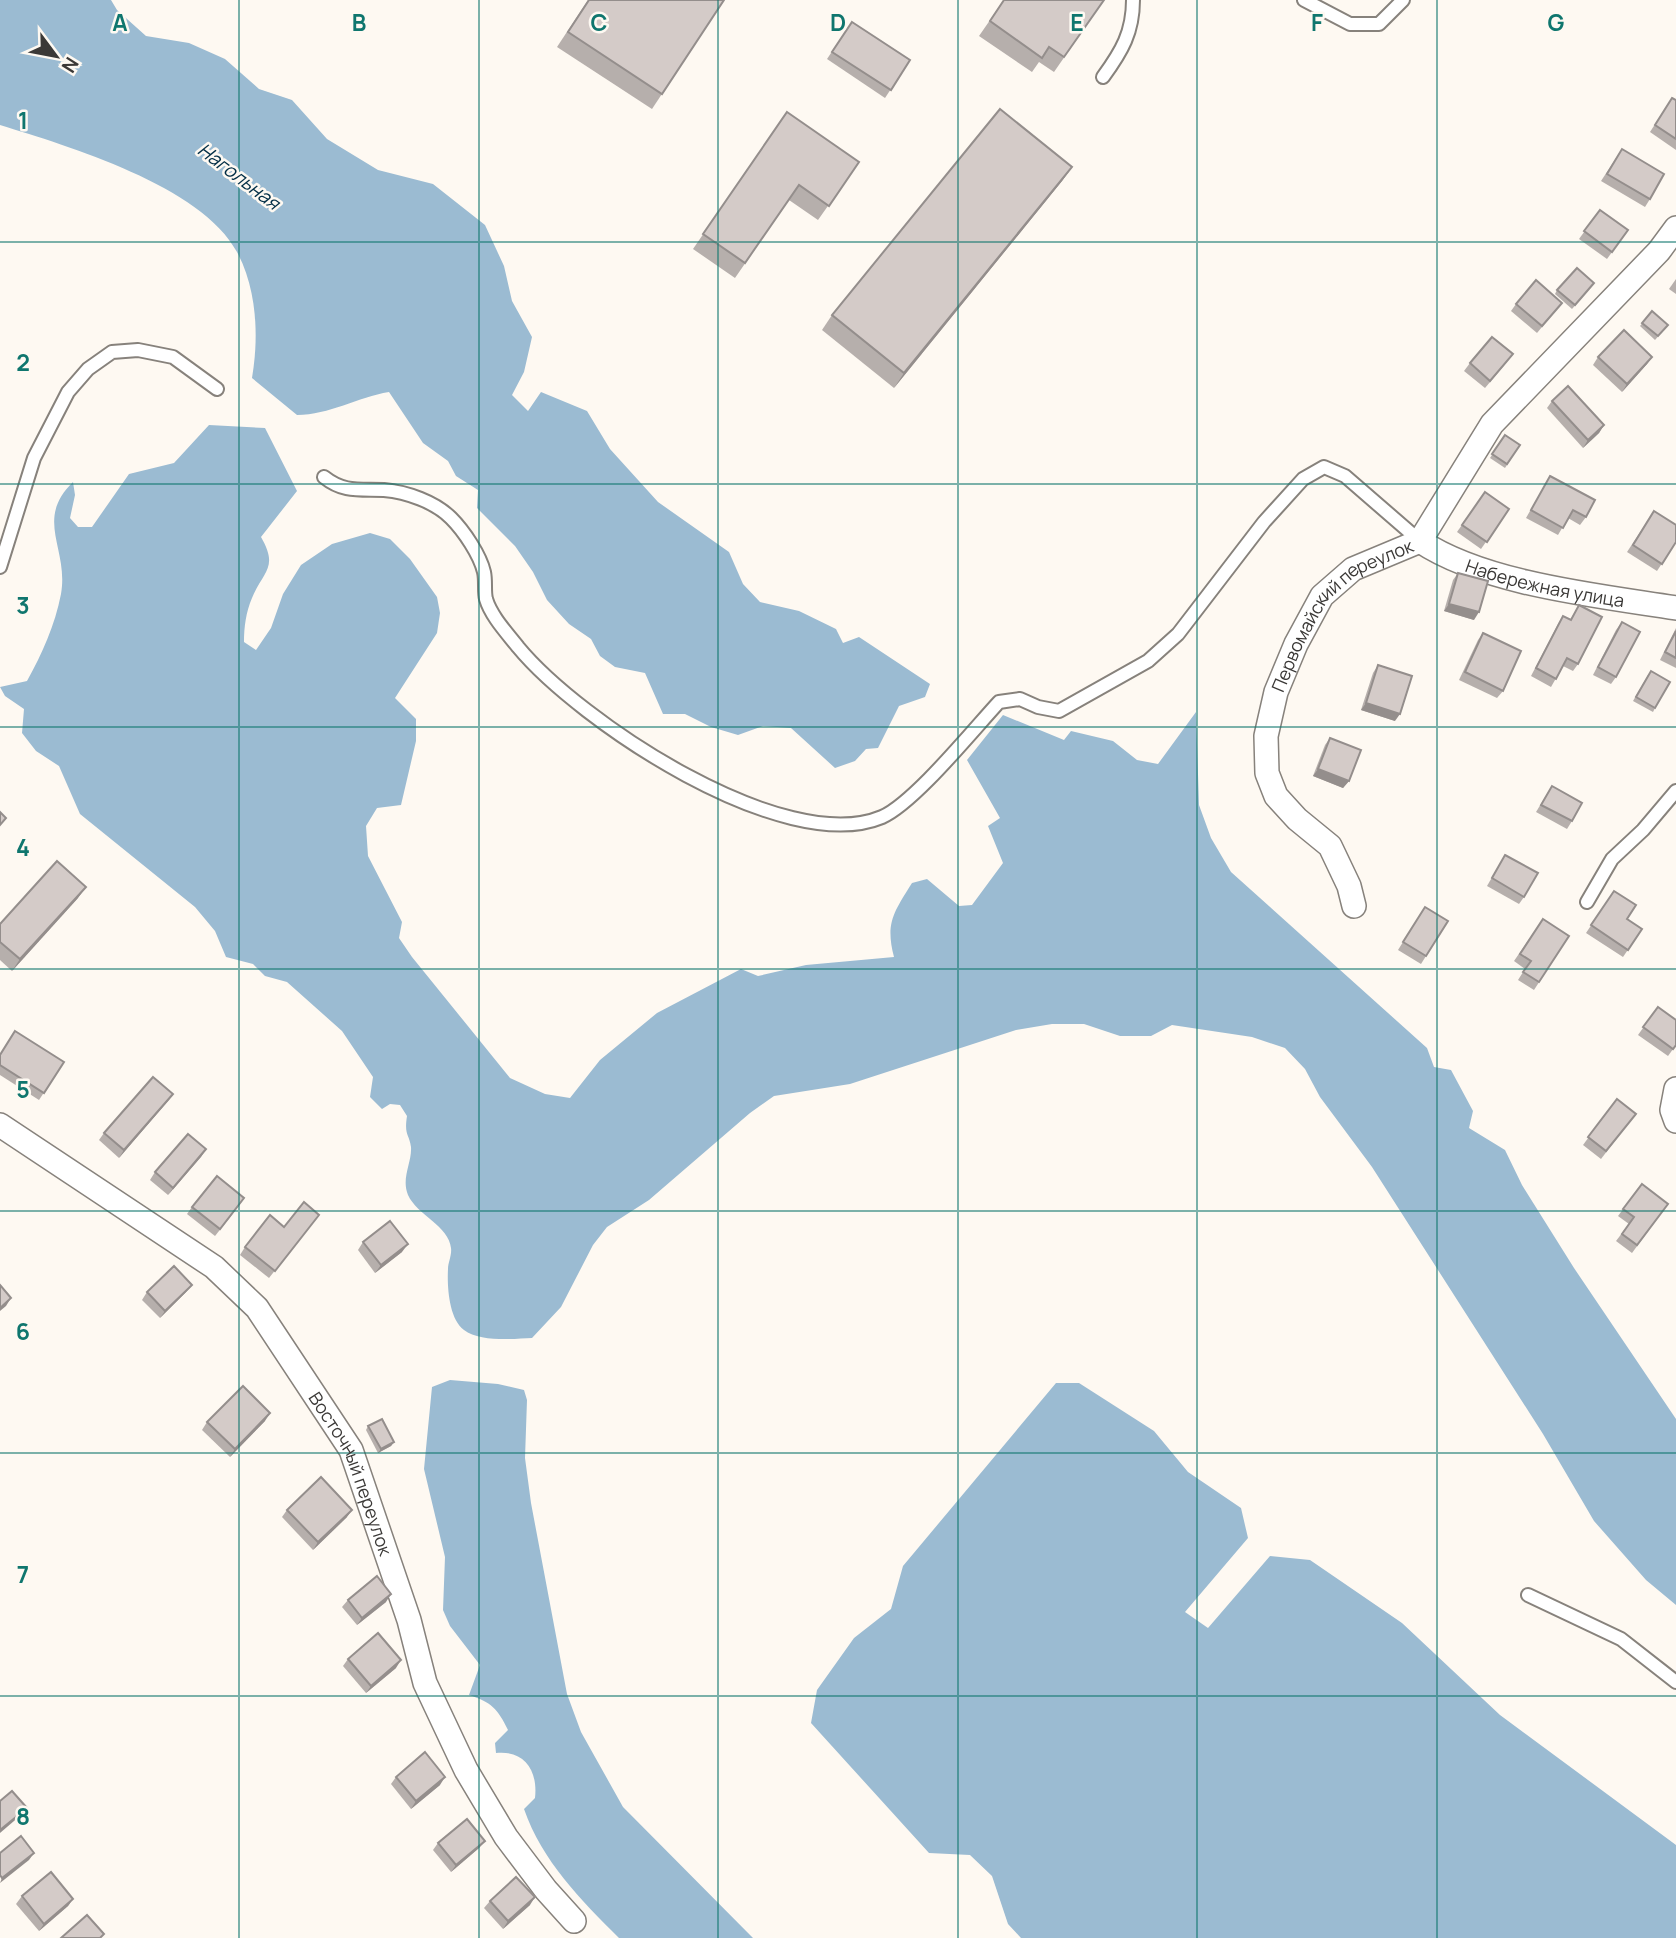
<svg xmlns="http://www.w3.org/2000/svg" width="1676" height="1938" font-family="Manrope,sans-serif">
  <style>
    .water { fill: #9bbbd2 }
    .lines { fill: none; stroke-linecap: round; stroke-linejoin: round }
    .lane-casing { stroke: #87827c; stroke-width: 16 }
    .street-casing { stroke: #87827c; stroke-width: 26 }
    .lane { stroke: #fff; stroke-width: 12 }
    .street { stroke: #fff; stroke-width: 23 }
    .wall { fill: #b6afac }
    .shaded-wall { fill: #948e8c }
    .building { fill: #d4cbc8; stroke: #948e8c; stroke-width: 2 }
    .grid { fill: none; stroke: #0f766e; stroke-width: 2; stroke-opacity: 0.55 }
    .labels { text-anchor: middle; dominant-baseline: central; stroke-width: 5; stroke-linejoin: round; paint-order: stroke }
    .street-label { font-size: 18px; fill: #3b3937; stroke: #fef9f2 }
    .water-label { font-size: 19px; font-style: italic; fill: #012d45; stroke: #fef9f2 }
    .grid-label { font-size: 23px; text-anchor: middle; font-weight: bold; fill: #0f766e; stroke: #fef9f2; stroke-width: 5; stroke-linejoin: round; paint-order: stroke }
  </style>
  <rect width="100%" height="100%" fill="#fef9f2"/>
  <g class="water">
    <path d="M0 0H111L117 10 146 36 189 43 225 59 259 89 292 100 327 139 378 170 433 184 485 225 504 266 512 301 532 337 524 372 512 395 528 411 541 392 587 411 610 449 658 502 729 552 743 584 760 602 799 611 836 629 843 643 859 637 930 684 925 697 899 706 878 748 866 749 855 761 835 768 791 728 763 726 738 735 711 727 685 714H663L645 673 615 667 600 656 591 639 569 624 547 600 533 572 515 546 477 508 478 490 456 476 448 461 423 443 389 392C358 397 329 415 297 415L252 378C259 337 257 289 237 252 202 186 68 146 0 125Z"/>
    <path d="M209 425 265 428 297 491 261 537C279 568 263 571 252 598 246 612 244 627 244 642L256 650 271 628 283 594 301 565 332 544 370 533 390 539 410 559 437 597 440 613 437 633 395 698 416 719V741L401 805 377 808 366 826 368 856 402 922 399 938 412 957 510 1078 545 1094 570 1098 600 1060 657 1013 741 969 758 976 806 965 894 957C885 923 894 912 912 883L927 879 959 906 972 905 1003 863 988 826 1000 818 967 760 1003 715 1064 740 1071 731 1113 741 1137 760 1158 764 1196 712 1199 805 1211 838 1231 872 1427 1048 1434 1067 1451 1070 1473 1111 1469 1128 1505 1150 1522 1185 1574 1268 1676 1419V1605L1646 1580 1594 1521 1543 1434 1372 1167 1320 1097 1305 1069 1285 1048 1252 1037 1172 1025 1151 1036H1120L1084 1024H1052L1016 1030 850 1084 774 1096 750 1113 649 1200 607 1227 593 1245 561 1307 532 1338C513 1339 479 1342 464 1330 449 1319 447 1287 448 1269 448 1263 452 1255 451 1248 449 1226 417 1215 408 1195 401 1178 412 1163 411 1147 409 1133 404 1136 407 1116L400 1105 390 1104 382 1109 370 1097 373 1077 342 1031 287 982 265 976 253 964 226 957 215 931 195 907 80 814 59 766 36 751 22 733 24 709 5 696 0 687 27 681C42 654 55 625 61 594 69 548 34 520 73 482L75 495 70 518 78 527H92L129 474 174 463Z"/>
    <path d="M450 1380 498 1384 524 1390 527 1400 525 1458 531 1503 567 1694 581 1732 623 1807 753 1938H619C581 1900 542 1861 524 1809L535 1798C538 1771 525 1750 496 1753L495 1743 508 1730C498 1709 491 1702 469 1695L480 1665 450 1626 443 1610 445 1557 424 1469 432 1387Z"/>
    <polygon points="1056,1383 1079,1383 1154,1431 1188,1472 1241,1508 1248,1538 1185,1612 1208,1628 1270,1556 1310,1560 1402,1623 1500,1715 1676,1845 1676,1938 1021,1938 1008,1924 992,1876 970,1855 929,1853 811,1723 817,1690 854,1638 891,1609 903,1566"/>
  </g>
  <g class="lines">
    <g class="lane-casing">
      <g id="lane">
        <polyline points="1304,0 1350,24 1379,24 1403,0"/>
        <path d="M1103 77C1122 51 1133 32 1133 0"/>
        <path d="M324 477C344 493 360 489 384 490 407 492 435 502 451 518 464 531 480 555 484 572 486 581 484 591 486 599 491 616 507 633 518 647 579 721 784 858 882 817 914 803 973 730 999 702L1020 699 1038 707 1059 711 1148 661 1178 634 1264 522 1303 479 1324 467 1345 476 1420 541"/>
        <polyline points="0,567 34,458 68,392 88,369 112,352 138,350 173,357 217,389"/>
        <polyline points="1587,902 1612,859 1643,830 1676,791"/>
        <polyline points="1528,1595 1621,1639 1676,1682"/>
      </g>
    </g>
    <g class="street-casing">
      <g id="street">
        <path id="s1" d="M1420 541C1484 584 1600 596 1676 608"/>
        <path id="s2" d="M1354 906 1349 886 1330 846 1297 819 1276 796 1267 773 1266 736 1276 692 1296 644 1322 596 1353 569 1420 541 1492 424 1659 251 1676 228"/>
        <polyline points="1676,1089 1672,1110 1676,1121"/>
        <path id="s3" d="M0 1125 214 1267 257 1308 351 1450 409 1620 425 1683 466 1770 506 1837 546 1890 574 1921"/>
      </g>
    </g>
    <use href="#lane" class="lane"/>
    <use href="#street" class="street"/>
  </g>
  <g class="wall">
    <polygon points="588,0 724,0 652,109 557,47"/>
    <polygon points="1004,0 1104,0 1054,72 1039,62 1032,72 979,36"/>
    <polygon points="852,22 910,60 885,98 827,59"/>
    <polygon points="1672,98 1676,100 1676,150 1650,132"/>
    <polygon points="787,112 859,162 818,220 789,200 735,278 693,249"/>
    <polygon points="1622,149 1650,199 1645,207 1601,181"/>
    <polygon points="1072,167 1062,181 894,388 822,330 832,315"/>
    <polygon points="1600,210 1628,230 1607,259 1579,239"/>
    <polygon points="1676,279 1676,294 1669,289"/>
    <polygon points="1591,287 1572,309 1555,294 1557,290"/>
    <polygon points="1562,303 1537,333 1511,311 1516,304"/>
    <polygon points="1652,311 1668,325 1655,340 1640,326"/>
    <polygon points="1598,357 1652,357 1647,364 1622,392 1593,365"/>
    <polygon points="1507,362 1485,388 1464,371 1470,363"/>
    <polygon points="1552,401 1604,425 1599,433 1583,448 1547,408"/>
    <polygon points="1505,435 1520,445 1505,468 1490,458"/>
    <polygon points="1550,476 1586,517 1580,525 1568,518 1558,535 1526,518"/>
    <polygon points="1485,492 1509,509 1481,549 1457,532"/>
    <polygon points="1654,511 1676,542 1657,571 1627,552"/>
    <polygon points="1458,573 1474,620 1444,611 1453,580"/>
    <polygon points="1579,605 1578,664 1573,671 1563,666 1551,687 1531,676 1558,624 1563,616 1570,620"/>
    <polygon points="1622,622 1616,677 1611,684 1593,675 1616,630"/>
    <polygon points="1676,628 1676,668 1660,660"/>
    <polygon points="1483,633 1503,691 1497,698 1459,680 1478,640"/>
    <polygon points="1378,665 1395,721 1361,710 1373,673"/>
    <polygon points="1648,675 1655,708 1653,712 1633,701"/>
    <polygon points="1330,738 1349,781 1343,788 1313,776 1325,745"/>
    <polygon points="1552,786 1572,821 1567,829 1536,812"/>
    <polygon points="1505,855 1524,897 1519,904 1487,886"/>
    <polygon points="1614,891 1627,919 1642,929 1623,957 1586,933"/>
    <polygon points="78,898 12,971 0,960 0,924"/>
    <polygon points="1420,915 1426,956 1421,964 1398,950"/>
    <polygon points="1543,919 1569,936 1534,990 1518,980 1525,969 1514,961"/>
    <polygon points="1658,1007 1676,1045 1668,1056 1638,1035"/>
    <polygon points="0,1055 64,1062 39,1100 0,1075"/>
    <polygon points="173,1094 119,1158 99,1140 104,1133"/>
    <polygon points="1617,1099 1630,1121 1601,1159 1583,1145"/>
    <polygon points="206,1149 168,1195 150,1180 155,1172"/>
    <polygon points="1642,1184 1668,1204 1632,1253 1616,1241 1629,1224 1618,1216"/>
    <polygon points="239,1206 215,1236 187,1214 192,1207"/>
    <polygon points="319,1215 269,1278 240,1255 245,1247"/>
    <polygon points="363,1242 402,1252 375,1273 358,1250"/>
    <polygon points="192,1285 186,1292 160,1318 142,1300 147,1292"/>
    <polygon points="265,1421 230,1457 202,1430 207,1422"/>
    <polygon points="368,1426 394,1442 391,1446 378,1453 366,1430"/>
    <polygon points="287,1510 347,1517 313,1550 282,1517"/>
    <polygon points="348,1600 386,1602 357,1625 342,1607"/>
    <polygon points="348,1659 396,1668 366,1693 343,1666"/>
    <polygon points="396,1777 440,1785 411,1809 391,1784"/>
    <polygon points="485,1841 479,1848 451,1872 433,1850 438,1843"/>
    <polygon points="22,1896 73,1899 68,1906 39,1931 16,1904"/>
    <polygon points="490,1901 530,1905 503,1929 484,1908"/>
  </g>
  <g class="shaded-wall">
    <polygon points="1072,167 1062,181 894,388 904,373"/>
    <polygon points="1652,357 1647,364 1622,392 1627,384"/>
    <polygon points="1604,425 1599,433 1583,448 1588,440"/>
    <polygon points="1449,604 1479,612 1474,620 1444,611"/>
    <polygon points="1366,703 1400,714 1395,721 1361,710"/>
    <polygon points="1318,769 1349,781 1343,788 1313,776"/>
    <polygon points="86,887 78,898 12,971 20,959"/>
    <polygon points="173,1094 168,1101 119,1158 124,1150"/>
    <polygon points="206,1149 201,1157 168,1195 173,1188"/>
    <polygon points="408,1244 402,1252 375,1273 381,1265"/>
    <polygon points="192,1285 186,1292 160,1318 165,1311"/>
    <polygon points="11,1298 6,1306 0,1311 0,1308"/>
    <polygon points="270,1413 265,1421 230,1457 235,1449"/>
    <polygon points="394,1442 391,1446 378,1453 381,1449"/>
    <polygon points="352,1510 347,1517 313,1550 318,1542"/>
    <polygon points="391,1594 386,1602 357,1625 362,1618"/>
    <polygon points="401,1660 396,1668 366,1693 371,1686"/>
    <polygon points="445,1777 440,1785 411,1809 416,1801"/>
    <polygon points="27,1808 21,1815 0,1833 0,1830"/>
    <polygon points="485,1841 479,1848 451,1872 456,1865"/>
    <polygon points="34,1853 29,1860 0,1883 2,1878"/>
    <polygon points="535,1897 530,1905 503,1929 508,1921"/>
    <polygon points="73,1899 68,1906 39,1931 44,1924"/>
  </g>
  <g class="building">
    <polygon points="589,0 724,0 662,94 568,32"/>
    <polygon points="1004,0 1104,0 1064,57 1049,47 1042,58 990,21"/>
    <polygon points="852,22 910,60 891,90 832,52"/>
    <polygon points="1672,98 1676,100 1676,139 1655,125"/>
    <polygon points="1000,109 1072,167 904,373 832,315"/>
    <polygon points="787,112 859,162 829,206 799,185 745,263 703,234"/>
    <polygon points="1622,149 1664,174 1650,199 1607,174"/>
    <polygon points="1600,210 1628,230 1612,252 1584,231"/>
    <polygon points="1577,268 1594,283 1575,305 1557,290"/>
    <polygon points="1536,280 1562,303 1542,326 1516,304"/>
    <polygon points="1652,311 1668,325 1658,336 1642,323"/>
    <polygon points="1624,330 1652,357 1627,384 1598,357"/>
    <polygon points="1492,337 1513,354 1490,381 1470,363"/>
    <polygon points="1568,386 1604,425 1588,440 1552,401"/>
    <polygon points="1505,435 1520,445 1507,464 1492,454"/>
    <polygon points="1550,476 1595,500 1586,517 1573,510 1563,528 1531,510"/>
    <polygon points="1485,492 1509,509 1487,542 1462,525"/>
    <polygon points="1654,511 1676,525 1676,542 1662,564 1633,545"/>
    <polygon points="1458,573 1488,581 1479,612 1449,604"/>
    <polygon points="1579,605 1602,617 1578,664 1567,658 1556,679 1536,668 1563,616 1571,620"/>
    <polygon points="1622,622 1640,632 1616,677 1598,667"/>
    <polygon points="1676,631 1676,658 1665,652"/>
    <polygon points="1483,633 1521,651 1503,691 1465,672"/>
    <polygon points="1378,665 1412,676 1400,714 1366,703"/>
    <polygon points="1651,671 1670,682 1655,708 1636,697"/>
    <polygon points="1330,738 1361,750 1349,781 1318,769"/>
    <polygon points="1552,786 1582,803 1572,821 1541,805"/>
    <polygon points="0,812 6,818 0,825"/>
    <polygon points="1505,855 1538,873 1524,897 1492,878"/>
    <polygon points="57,861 86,887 20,959 0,942 0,924"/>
    <polygon points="1614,891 1636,905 1627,919 1642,929 1628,950 1591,925"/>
    <polygon points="1425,907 1448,921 1426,956 1403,942"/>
    <polygon points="1543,919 1569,936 1539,982 1523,972 1531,961 1520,954"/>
    <polygon points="1658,1007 1676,1020 1676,1045 1673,1049 1643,1027"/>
    <polygon points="15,1031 64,1062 44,1093 0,1065 0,1055"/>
    <polygon points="153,1077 173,1094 124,1150 104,1133"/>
    <polygon points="1617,1099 1636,1114 1606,1151 1588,1137"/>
    <polygon points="188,1134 206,1149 173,1188 155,1172"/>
    <polygon points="217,1176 244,1198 220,1229 192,1207"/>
    <polygon points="1642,1184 1668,1204 1637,1245 1622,1234 1634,1217 1623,1209"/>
    <polygon points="304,1202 319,1215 275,1271 245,1247 270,1215 284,1227"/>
    <polygon points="390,1221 408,1244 381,1265 363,1242"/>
    <polygon points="174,1266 192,1285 165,1311 147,1292"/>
    <polygon points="0,1285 11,1298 0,1308"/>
    <polygon points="243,1386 270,1413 235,1449 207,1422"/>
    <polygon points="382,1419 394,1442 381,1449 368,1426"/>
    <polygon points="321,1477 352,1510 318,1542 287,1510"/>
    <polygon points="377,1576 391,1594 362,1618 348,1600"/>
    <polygon points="378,1633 401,1660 371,1686 348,1659"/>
    <polygon points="425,1752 445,1777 416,1801 396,1777"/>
    <polygon points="12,1791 27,1808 0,1830 0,1801"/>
    <polygon points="467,1819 485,1841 456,1865 438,1843"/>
    <polygon points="21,1836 34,1853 2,1878 0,1875 0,1853"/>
    <polygon points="51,1872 73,1899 44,1924 22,1896"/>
    <polygon points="516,1877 535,1897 508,1921 490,1901"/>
    <polygon points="87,1915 104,1934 100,1938 61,1938"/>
  </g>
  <path class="grid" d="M239 0V1938M479 0V1938M718 0V1938M958 0V1938M1197 0V1938M1437 0V1938M0 242H1676M0 484H1676M0 727H1676M0 969H1676M0 1211H1676M0 1453H1676M0 1696H1676"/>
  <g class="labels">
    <g class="street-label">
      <text stroke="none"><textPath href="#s1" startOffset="133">Набережная улица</textPath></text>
      <text stroke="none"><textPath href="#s2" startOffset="352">Первомайский переулок</textPath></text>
      <text stroke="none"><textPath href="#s3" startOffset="508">Восточный переулок</textPath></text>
    </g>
    <g class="water-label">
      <text transform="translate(239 176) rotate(37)">Нагольная</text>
    </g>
  </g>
  <g class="grid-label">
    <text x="120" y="31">A</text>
    <text x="359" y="31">B</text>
    <text x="599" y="31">C</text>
    <text x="838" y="31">D</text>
    <text x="1077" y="31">E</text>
    <text x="1317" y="31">F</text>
    <text x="1556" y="31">G</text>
    <text x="23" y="129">1</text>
    <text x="23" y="371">2</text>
    <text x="23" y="614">3</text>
    <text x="23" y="856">4</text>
    <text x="23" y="1098">5</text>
    <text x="23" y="1340">6</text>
    <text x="23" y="1583">7</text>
    <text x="23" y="1825">8</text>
  </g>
  <g transform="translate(56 56) rotate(122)" stroke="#fef9f2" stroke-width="5" paint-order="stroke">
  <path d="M0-5L12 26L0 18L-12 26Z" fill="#3b3937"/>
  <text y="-10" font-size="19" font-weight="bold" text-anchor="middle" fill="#3b3937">N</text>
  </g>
</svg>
